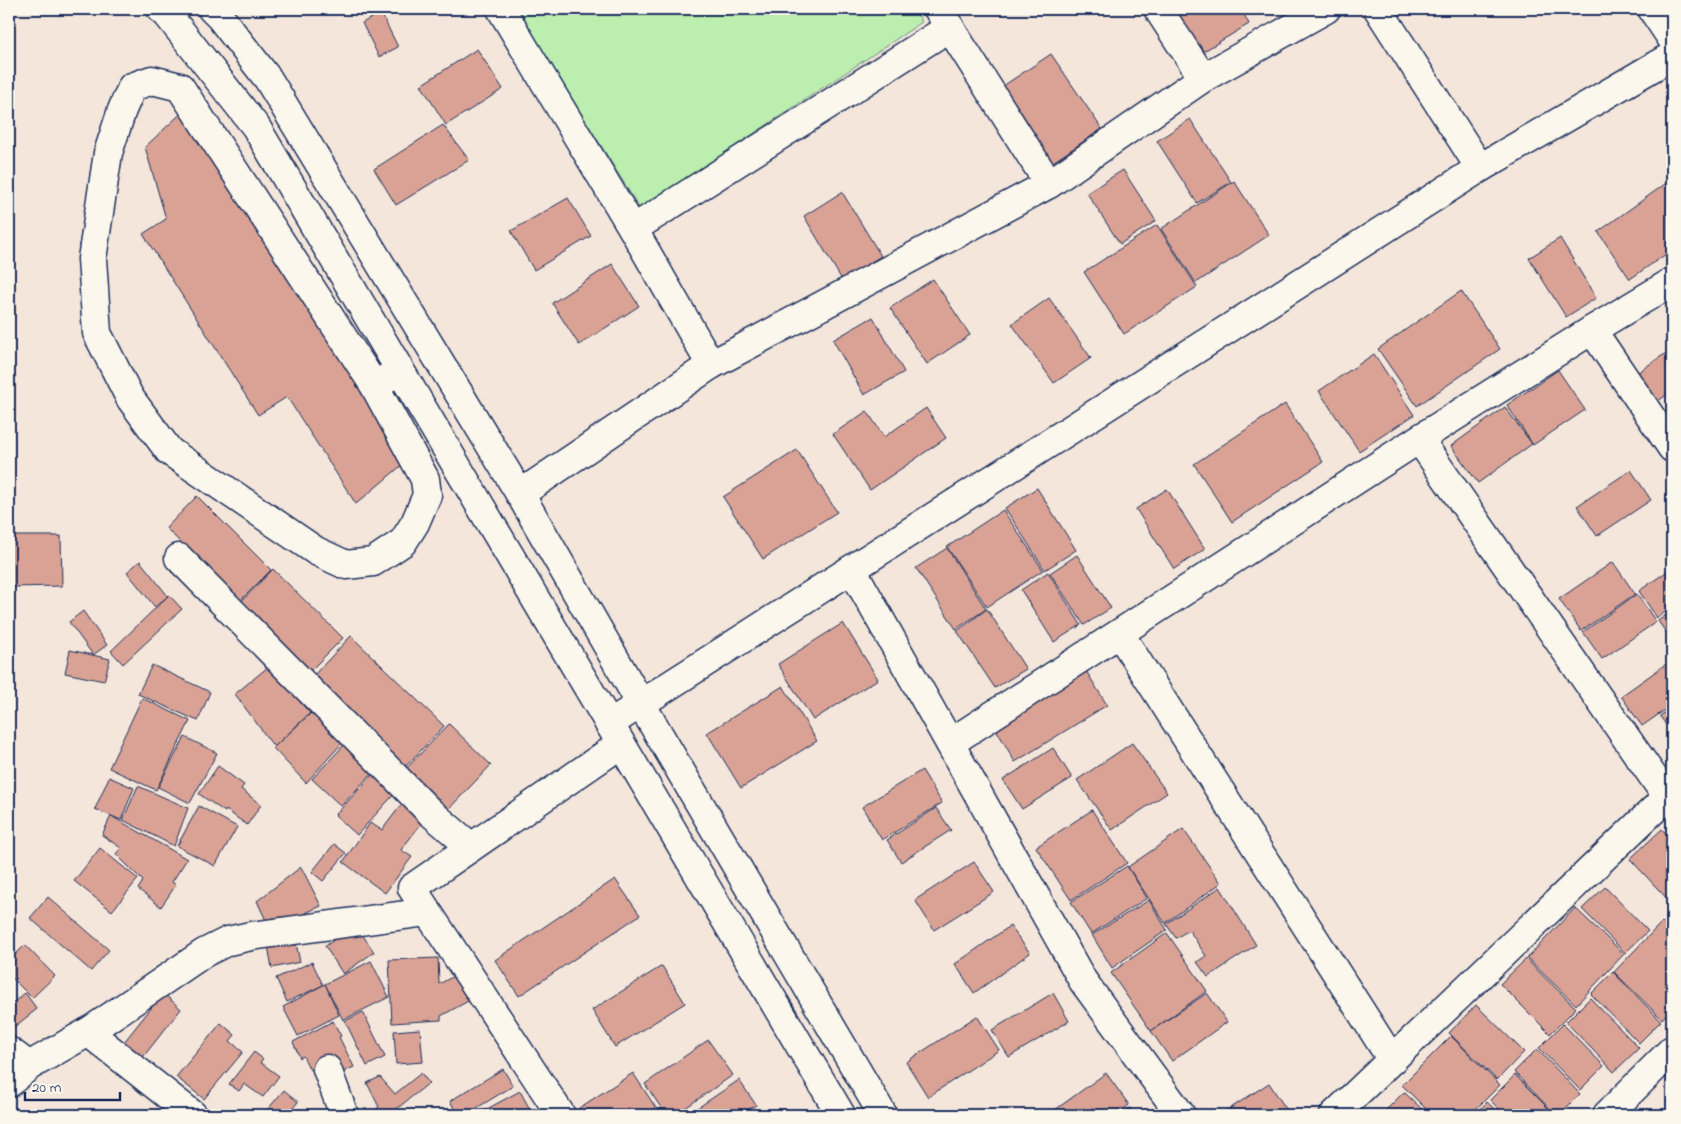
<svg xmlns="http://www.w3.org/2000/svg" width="1681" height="1124" font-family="'Indie Flower',sans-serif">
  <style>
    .green { fill: #bbeeaf; stroke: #6b8e86 }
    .building { fill: #daa294; stroke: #1b2f5e }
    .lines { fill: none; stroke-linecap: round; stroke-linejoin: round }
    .street-casing { stroke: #1b2f5e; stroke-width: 31 }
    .secondary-casing { stroke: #1b2f5e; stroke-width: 31 }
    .street { stroke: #fbf7ec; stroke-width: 28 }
    .secondary { stroke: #fbf7ec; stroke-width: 28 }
  </style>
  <rect width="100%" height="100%" fill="#f4e6da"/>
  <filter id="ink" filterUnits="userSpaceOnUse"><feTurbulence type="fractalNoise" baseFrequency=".02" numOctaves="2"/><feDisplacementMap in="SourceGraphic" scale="10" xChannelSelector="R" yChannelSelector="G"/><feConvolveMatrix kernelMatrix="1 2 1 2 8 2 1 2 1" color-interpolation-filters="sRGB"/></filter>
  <g filter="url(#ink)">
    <polygon class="green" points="517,9 914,9 922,22 640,209"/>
    <g class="building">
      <polygon points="1166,9 1241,9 1249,24 1194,57"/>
      <polygon points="381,13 398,47 379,57 362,23"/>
      <polygon points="477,49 503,89 446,125 421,85"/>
      <polygon points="1051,54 1102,129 1047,166 997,90"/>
      <polygon points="190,105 408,460 356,504 287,397 258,415 143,234 166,219 145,147"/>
      <polygon points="1190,119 1231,182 1197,203 1157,141"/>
      <polygon points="443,125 469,160 396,205 374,169"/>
      <polygon points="1123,170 1156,221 1120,244 1087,193"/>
      <polygon points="1672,179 1672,250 1630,279 1598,232"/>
      <polygon points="1234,181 1269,235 1196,283 1161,229"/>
      <polygon points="842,192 881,256 842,280 804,216"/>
      <polygon points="568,198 591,236 534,270 511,231"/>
      <polygon points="1157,225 1197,287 1124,334 1084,272"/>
      <polygon points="1560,238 1596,298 1566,317 1529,258"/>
      <polygon points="612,264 639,306 579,345 552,303"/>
      <polygon points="933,279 970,335 927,364 890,308"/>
      <polygon points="1461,291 1500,349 1417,406 1378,349"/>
      <polygon points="1049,298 1091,358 1054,383 1012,324"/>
      <polygon points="873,317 904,372 864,395 833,340"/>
      <polygon points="1672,349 1672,391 1654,404 1634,375"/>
      <polygon points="1374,354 1414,415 1359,451 1319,391"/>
      <polygon points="1558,370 1585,410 1533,445 1507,405"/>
      <polygon points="1285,404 1323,462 1232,522 1194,464"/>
      <polygon points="1505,407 1532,444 1478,483 1451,446"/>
      <polygon points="926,408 946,438 870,490 833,434 867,411 884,437"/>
      <polygon points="797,450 837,512 763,559 723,497"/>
      <polygon points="1631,470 1651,500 1597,536 1577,506"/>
      <polygon points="1037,488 1076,550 1045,570 1005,508"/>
      <polygon points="1167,489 1205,549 1174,569 1136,509"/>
      <polygon points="197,496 271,570 241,600 220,580 214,586 175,549 181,543 166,528"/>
      <polygon points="1003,510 1043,570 987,607 947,547"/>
      <polygon points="9,536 61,536 62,586 9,587"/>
      <polygon points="947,548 986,609 956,629 916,568"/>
      <polygon points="1077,555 1111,608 1084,625 1050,573"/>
      <polygon points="140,561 168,596 155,607 127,572"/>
      <polygon points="1613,562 1635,594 1581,631 1559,599"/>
      <polygon points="1672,568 1672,607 1657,618 1639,591"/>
      <polygon points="273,569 343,638 310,671 241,602"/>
      <polygon points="1048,572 1081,625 1054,642 1021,590"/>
      <polygon points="1637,594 1656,622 1602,659 1583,632"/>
      <polygon points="169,595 182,609 123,664 111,651"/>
      <polygon points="987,609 1026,669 995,688 957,631"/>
      <polygon points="83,611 107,645 93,655 69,622"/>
      <polygon points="1672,611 1672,641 1658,621"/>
      <polygon points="843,623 878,679 813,720 778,664"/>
      <polygon points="351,636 444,726 404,768 311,678"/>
      <polygon points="70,650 110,659 104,681 65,673"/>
      <polygon points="1672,660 1672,705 1642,726 1621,696"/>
      <polygon points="152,665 210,692 198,721 138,694"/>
      <polygon points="1083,666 1107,705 1015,762 992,722"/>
      <polygon points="268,667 310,713 274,747 235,694"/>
      <polygon points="783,686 817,741 741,788 707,733"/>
      <polygon points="142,698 190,721 156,790 109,768"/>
      <polygon points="1672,707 1672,734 1660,716"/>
      <polygon points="311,713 343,742 306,783 273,748"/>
      <polygon points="449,724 491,765 442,816 400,775"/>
      <polygon points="185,737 217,753 190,803 158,787"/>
      <polygon points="1132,743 1167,793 1112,830 1077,780"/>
      <polygon points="345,744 374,771 341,806 312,779"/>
      <polygon points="1672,747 1672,759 1667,751"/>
      <polygon points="1053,748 1072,778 1022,809 1003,780"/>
      <polygon points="218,766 244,785 241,789 261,805 247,825 226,810 225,812 199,794"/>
      <polygon points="377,770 398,790 357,835 335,815"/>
      <polygon points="922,770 942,803 882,840 862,807"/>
      <polygon points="109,777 134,788 121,820 95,809"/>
      <polygon points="138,786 188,808 174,846 123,820"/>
      <polygon points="405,800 427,816 401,850 412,857 385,893 343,862 370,823 382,830"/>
      <polygon points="199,806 237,827 215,866 177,846"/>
      <polygon points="936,808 951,830 901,862 887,840"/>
      <polygon points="1092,810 1127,863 1071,900 1036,847"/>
      <polygon points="111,816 187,859 172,882 176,885 161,907 138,889 143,881 116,854 121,848 102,835"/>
      <polygon points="1183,829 1221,883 1165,923 1128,867"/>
      <polygon points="1662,829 1672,840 1672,904 1630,859"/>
      <polygon points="334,844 346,853 323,881 312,872"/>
      <polygon points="100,848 138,879 112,911 74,881"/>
      <polygon points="974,862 994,892 934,930 915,900"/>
      <polygon points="1127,866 1147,898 1091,934 1071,902"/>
      <polygon points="301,867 321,906 270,929 257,901"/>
      <polygon points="615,879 640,915 519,996 495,960"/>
      <polygon points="1220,887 1256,945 1208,977 1197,962 1206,956 1189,930 1176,938 1166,924"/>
      <polygon points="1605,887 1648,931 1625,953 1582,909"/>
      <polygon points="48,897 109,950 91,971 30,918"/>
      <polygon points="1149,900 1167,930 1112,968 1092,935"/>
      <polygon points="1575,908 1624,954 1576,1005 1527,958"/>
      <polygon points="1662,922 1672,931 1672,1008 1662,1019 1614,972"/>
      <polygon points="356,925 374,952 343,974 325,946"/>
      <polygon points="1010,926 1030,953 974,993 955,964"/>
      <polygon points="1167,933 1207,991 1151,1031 1111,973"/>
      <polygon points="294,934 300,962 272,968 267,940"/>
      <polygon points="25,945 55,976 32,998 9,975 9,961"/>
      <polygon points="438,958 439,984 456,975 470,1000 441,1016 441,1020 392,1023 389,960"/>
      <polygon points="1526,959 1576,1008 1550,1034 1500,984"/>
      <polygon points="371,961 389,997 343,1020 325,984"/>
      <polygon points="312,962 323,985 287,1002 276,978"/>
      <polygon points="662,966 685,1003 615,1047 592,1010"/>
      <polygon points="1613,972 1661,1021 1639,1043 1591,994"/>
      <polygon points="325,984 339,1015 298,1036 283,1007"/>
      <polygon points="25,993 37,1009 9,1031 9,1006"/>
      <polygon points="163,993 181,1009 143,1057 124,1042"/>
      <polygon points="1053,993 1069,1021 1009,1057 992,1030"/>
      <polygon points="1207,993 1227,1022 1172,1061 1151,1031"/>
      <polygon points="1590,998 1639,1048 1614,1072 1566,1022"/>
      <polygon points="1476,1005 1524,1052 1497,1080 1449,1033"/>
      <polygon points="363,1012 385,1057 367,1066 345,1021"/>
      <polygon points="977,1016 999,1050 928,1097 906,1062"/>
      <polygon points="333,1021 341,1036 339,1037 354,1067 341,1073 334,1058 310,1070 303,1056 300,1058 293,1042"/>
      <polygon points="221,1023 235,1035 230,1041 243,1052 204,1099 176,1077"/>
      <polygon points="1563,1024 1604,1066 1580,1090 1539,1048"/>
      <polygon points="420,1029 423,1062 396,1064 394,1031"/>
      <polygon points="1451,1036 1500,1085 1470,1115 1432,1115 1402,1085"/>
      <polygon points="708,1040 733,1075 675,1115 666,1115 645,1084"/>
      <polygon points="1537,1049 1580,1094 1559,1115 1556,1115 1514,1072"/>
      <polygon points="254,1052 263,1059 260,1062 279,1076 263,1097 244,1084 239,1091 229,1084"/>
      <polygon points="503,1069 513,1086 465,1115 458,1115 450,1101"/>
      <polygon points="421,1073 429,1083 389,1115 369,1115 379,1107 367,1083 380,1077 395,1094"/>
      <polygon points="633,1073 656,1108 645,1115 583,1115 579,1108"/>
      <polygon points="1106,1073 1129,1105 1116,1115 1048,1115"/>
      <polygon points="1515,1075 1555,1115 1505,1115 1490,1100"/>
      <polygon points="739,1080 756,1105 740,1115 687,1115"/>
      <polygon points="1269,1083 1290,1115 1220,1115"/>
      <polygon points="284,1090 298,1102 287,1115 263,1115"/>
      <polygon points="520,1091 533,1115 476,1115"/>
      <polygon points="1404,1092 1428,1115 1381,1115"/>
      <polygon points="1487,1102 1501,1115 1475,1115"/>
      <polygon points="1130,1108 1136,1115 1120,1115"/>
    </g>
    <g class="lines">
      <g class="street-casing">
        <g id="street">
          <polyline points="501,9 633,229 711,365"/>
          <polyline points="938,9 1049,184"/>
          <polyline points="1158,9 1203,78"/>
          <polyline points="1378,9 1480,168"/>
          <polyline points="633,229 950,27"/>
          <polyline points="1592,330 1672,448"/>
          <polyline points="374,385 425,479 427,495 415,523 403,542 373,562 346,565 316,551 169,451 130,398 97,333 92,259 108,153 122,110 132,87 152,80 180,87 374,385 400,371"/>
          <polyline points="1419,439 1672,804"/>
          <polyline points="520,494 711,365 1049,184 1203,78 1326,9"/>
          <polyline points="179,558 430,812 471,847"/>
          <polyline points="852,569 1083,981 1181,1115"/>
          <polyline points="1120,634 1392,1060"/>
          <polyline points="609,724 1480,168 1672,56"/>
          <polyline points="950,743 1419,439 1592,330 1672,282"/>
          <polyline points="88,1032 193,1115"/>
          <polyline points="9,1051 29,1066"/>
          <polyline points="327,1069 344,1115"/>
          <polyline points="9,1083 29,1066 88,1032 204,953 228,941 251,936 427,912"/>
          <polyline points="561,1115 412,888 621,744"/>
          <polyline points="1334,1115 1667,797"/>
          <polyline points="1607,1115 1672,1050"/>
        </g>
      </g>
      <g class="secondary-casing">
        <g id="secondary">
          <polyline points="161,9 167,14 256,127 841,1115"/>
          <polyline points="212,9 220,17 268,79 520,494 641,704 883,1115"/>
          <polyline points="1652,9 1672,39"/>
        </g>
      </g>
      <use href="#street" class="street"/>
      <use href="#secondary" class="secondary"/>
    </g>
  </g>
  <rect width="1681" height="1124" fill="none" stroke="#fbf7ec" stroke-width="30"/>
  <rect x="15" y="15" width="1651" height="1094" fill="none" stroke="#1b2f5e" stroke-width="2" filter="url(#ink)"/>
  <path d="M25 1092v8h95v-8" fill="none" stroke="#1b2f5e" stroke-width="2.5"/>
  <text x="32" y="1092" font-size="15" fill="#1b2f5e" stroke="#fbf7ec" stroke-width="4" paint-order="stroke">20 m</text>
</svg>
